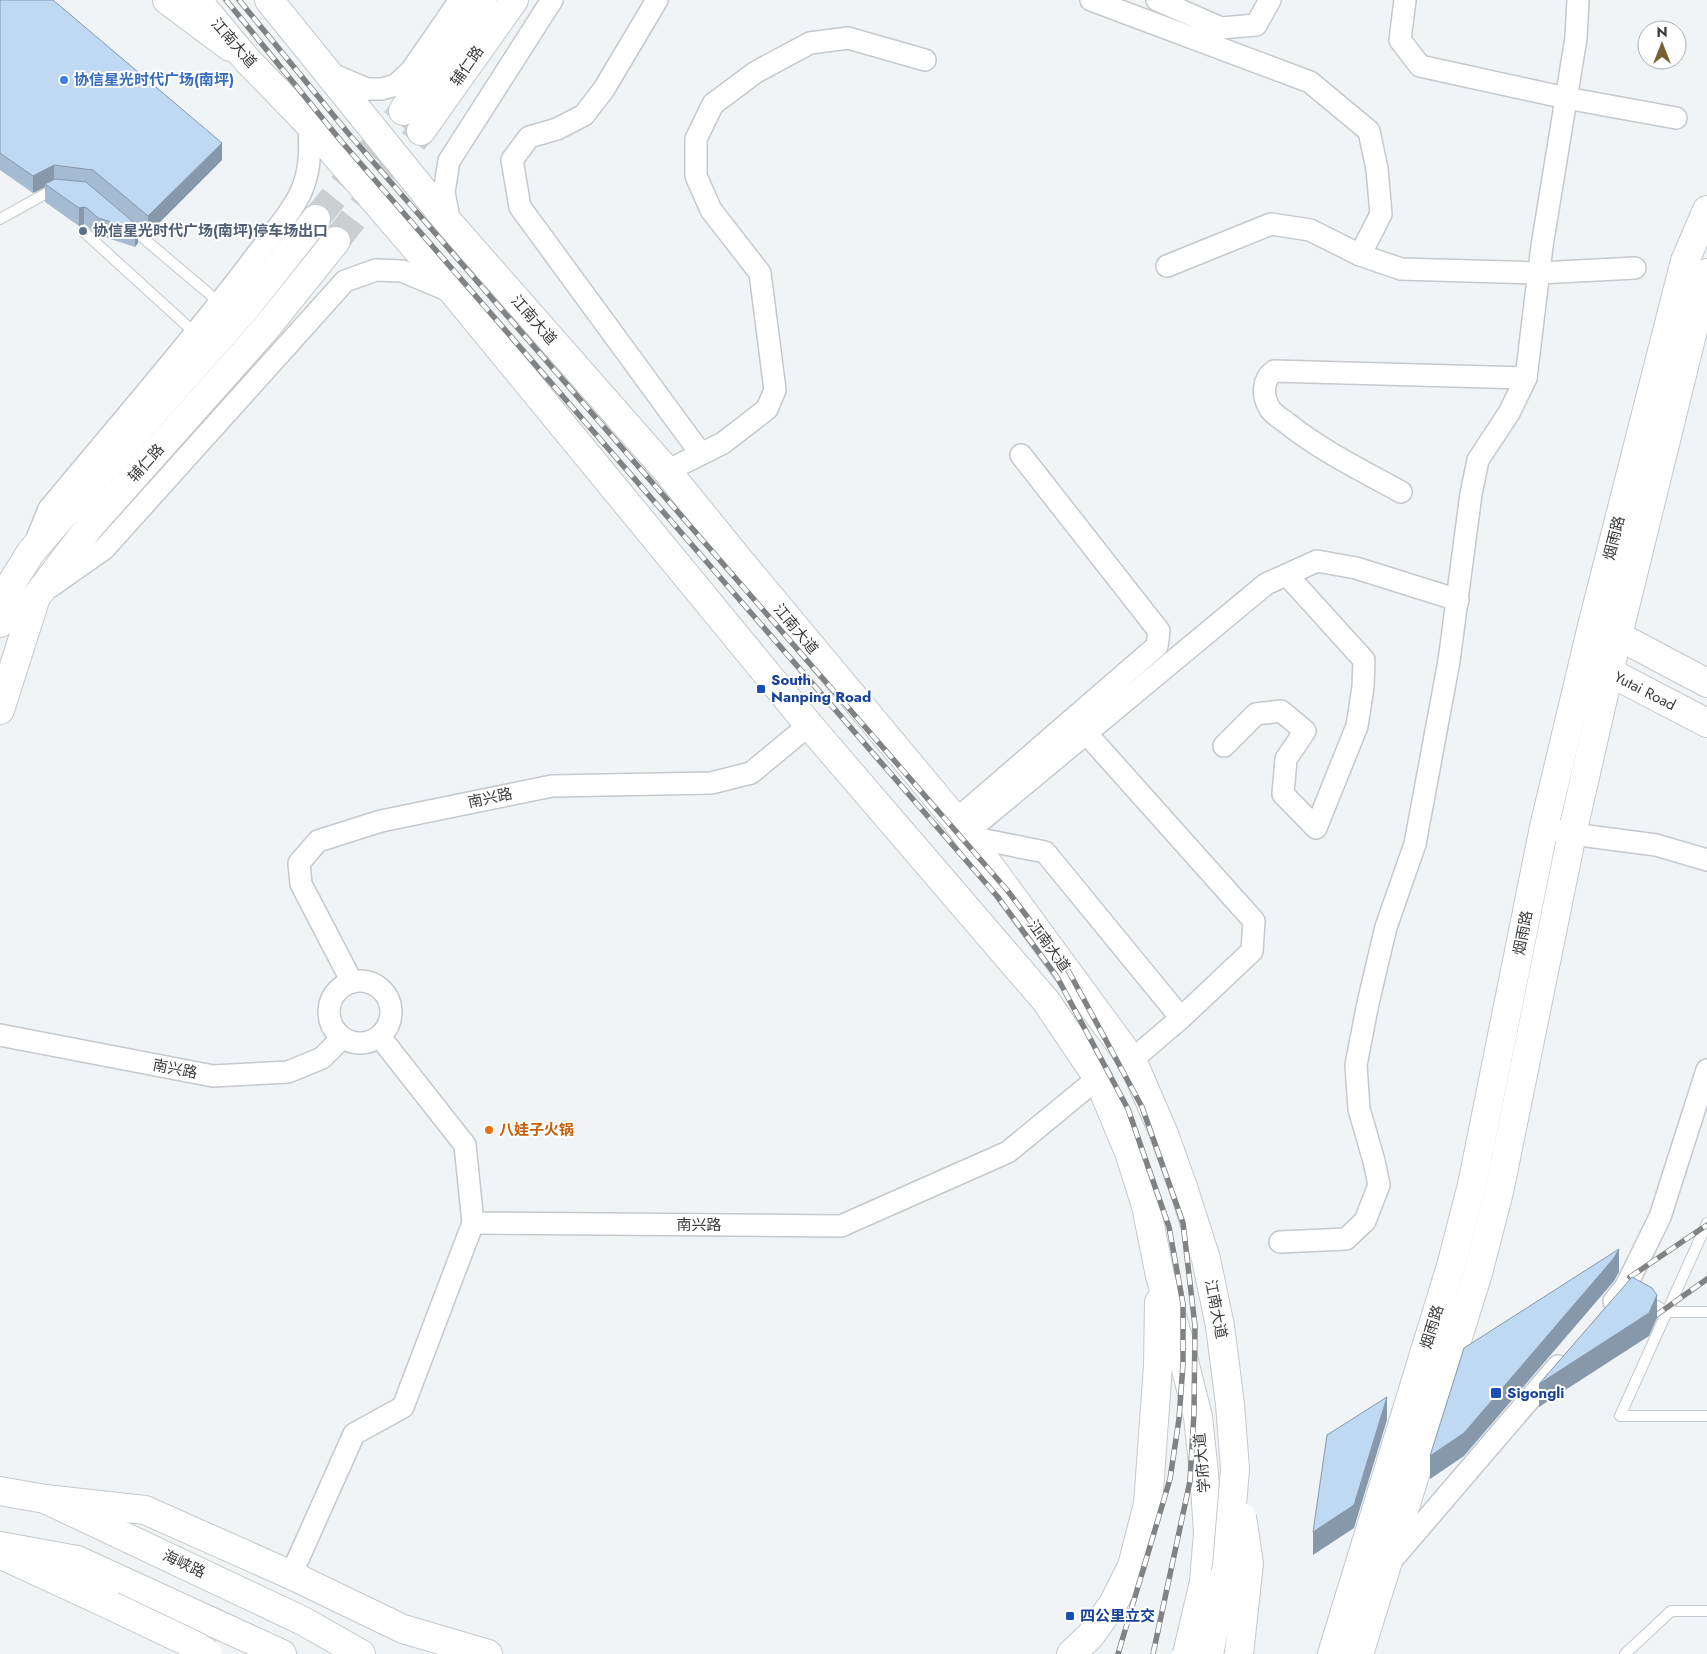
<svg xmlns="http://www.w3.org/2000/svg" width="1707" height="1654" font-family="Jost,'Noto Sans SC',sans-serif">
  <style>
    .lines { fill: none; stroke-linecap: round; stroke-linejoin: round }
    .secondary-tunnel { stroke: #cccfd2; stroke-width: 28; stroke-dasharray: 28 14; stroke-linecap: butt }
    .service-casing { stroke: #c5c8cc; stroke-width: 12 }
    .minor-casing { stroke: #c5c8cc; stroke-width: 24 }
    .secondary-casing { stroke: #c5c8cc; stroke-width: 30 }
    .primary-casing { stroke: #c5c8cc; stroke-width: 30 }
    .trunk-casing { stroke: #c5c8cc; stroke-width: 30 }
    .service { stroke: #fff; stroke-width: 10 }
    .minor { stroke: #fff; stroke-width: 21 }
    .secondary { stroke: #fff; stroke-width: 28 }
    .primary { stroke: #fff; stroke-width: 28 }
    .trunk { stroke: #fff; stroke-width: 28 }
    .rail-casing { stroke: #808284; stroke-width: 5.5 }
    .rail { stroke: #fff; stroke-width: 4; stroke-dasharray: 11; stroke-linecap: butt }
    .trunk-bridge-casing { stroke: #c5c8cc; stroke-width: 30; stroke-linecap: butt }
    .trunk-bridge { stroke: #fff; stroke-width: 28 }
    .wall { fill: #a4bbd1 }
    .shaded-wall { fill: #8698aa }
    .building { fill: #bfd9f3; stroke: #8698aa }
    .shop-dot { fill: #3f7fe0; stroke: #fff; stroke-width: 2 }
    .service-dot { fill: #5c6f8a; stroke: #fff; stroke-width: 2 }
    .transit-dot { fill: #1a4fb4; stroke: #fff; stroke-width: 2 }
    .food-dot { fill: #e8710a; stroke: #fff; stroke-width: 2 }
    .labels { text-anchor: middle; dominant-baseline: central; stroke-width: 4; stroke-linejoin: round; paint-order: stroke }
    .street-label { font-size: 15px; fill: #3a3b3c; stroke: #fff }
    .shop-label { font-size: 15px; font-weight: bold; fill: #366cbe; stroke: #fff; text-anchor: start }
    .service-label { font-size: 15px; font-weight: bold; fill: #4e5e75; stroke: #fff; text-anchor: start }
    .transit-label { font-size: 15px; font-weight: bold; fill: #164399; stroke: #fff; text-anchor: start }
    .food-label { font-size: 15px; font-weight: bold; fill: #c56008; stroke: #fff; text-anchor: start }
  </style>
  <rect width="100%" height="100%" fill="#f0f4f7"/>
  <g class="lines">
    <g class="secondary-tunnel">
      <polyline points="316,219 403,111"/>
      <polyline points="336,241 421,131"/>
    </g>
    <g class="service-casing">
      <g id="service">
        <polyline points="0,219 54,189 57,190"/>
        <polyline points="129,226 220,303"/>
        <polyline points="83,231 195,333"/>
        <polyline points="1707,1223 1620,1416 1707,1416"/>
        <polyline points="1646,1300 1667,1312 1707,1312"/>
        <polyline points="1625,1654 1671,1611 1707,1611"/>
      </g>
    </g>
    <g class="minor-casing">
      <g id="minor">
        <polyline points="657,0 604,89 584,115 557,129 529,137 512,160 520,207 701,454"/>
        <polyline points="1091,0 1310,82 1369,131 1377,169 1381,214 1360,255"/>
        <polyline points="1157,0 1221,28 1256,25 1270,0"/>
        <polyline points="1405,0 1400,40 1420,66 1566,98 1676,118"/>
        <polyline points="329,73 367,89 382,89 396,85 411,71 460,0"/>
        <polyline points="450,224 444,192 449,161 552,0"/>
        <polyline points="1167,266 1271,224 1310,230 1360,255 1401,269 1539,273 1635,268"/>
        <polyline points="667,471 723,443 767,409 775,390 760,273 711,210 696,176 696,139 713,104 756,72 810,43 848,38 925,60"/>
        <path d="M1401 492C1363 471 1322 451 1288 424 1282 419 1274 415 1270 409 1262 396 1262 380 1274 371L1526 378"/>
        <path d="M38 536 49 509C116 428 185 349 249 265 264 244 295 210 303 187 311 166 310 146 309 124"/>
        <polyline points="50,587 104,549 345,281 376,270 402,271 452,292"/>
        <polyline points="1086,733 1254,921 1252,951 1181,1018 1132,1060"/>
        <polyline points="1224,746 1256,714 1281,711 1305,731 1286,759 1283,794 1316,828 1357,726 1363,687 1364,660 1287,575"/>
        <polyline points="956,820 1157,646 1159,631 1021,455"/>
        <polyline points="1544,827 1572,834 1656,845 1707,860"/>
        <polyline points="966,833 1266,584 1317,561 1356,568 1458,600"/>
        <polyline points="970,837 1045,852 1181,1018"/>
        <circle cx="360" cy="1012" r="31"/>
        <polyline points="352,982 301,884 299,863 318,841 381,821 552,786 711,783 751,773 809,725"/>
        <polyline points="0,1035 213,1076 288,1072 322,1058 342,1038"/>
        <polyline points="380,1037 465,1145 473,1223 841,1226 1008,1152 1098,1078"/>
        <polyline points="1280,1242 1346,1239 1365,1221 1379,1185 1374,1161 1359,1109 1356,1065 1368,1003 1386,927 1415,844 1449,661 1471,494 1478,460 1509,413 1526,378 1542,246 1576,38 1578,0"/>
        <polyline points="1614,1301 1625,1288 1660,1217 1707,1070"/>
        <polyline points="1391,1561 1558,1366"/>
        <polyline points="291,1575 354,1434 403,1407 473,1223"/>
      </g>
    </g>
    <g class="secondary-casing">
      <g id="secondary">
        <polyline points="403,111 449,44 482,0"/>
        <polyline points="421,131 514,0"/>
        <polyline points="0,623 11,584 31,552 69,508 245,309 316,219"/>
        <polyline points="1605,629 1707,683"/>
        <polyline points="1594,664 1707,723"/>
        <polyline points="0,710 36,597 90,526 267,327 336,241"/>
        <polyline points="1332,1654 1451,1266 1472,1185 1544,827 1593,622 1685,261 1707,210"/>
        <polyline points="1359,1654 1478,1273 1499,1192 1572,834 1609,672 1707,273"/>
      </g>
    </g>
    <g class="primary-casing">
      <polyline id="primary" points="167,0 230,47"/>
    </g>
    <g class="trunk-casing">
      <g id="trunk">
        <polyline points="197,0 247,60 309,124 454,293 809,725 1046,1001 1098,1078 1129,1152 1146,1206 1160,1276 1179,1341 1198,1417 1204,1473 1208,1532 1204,1582"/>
        <polyline points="269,0 450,224 667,471 740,561 956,820 1132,1060 1164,1134 1184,1190 1206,1259 1220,1326 1230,1404 1235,1469"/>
        <polyline points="0,1491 45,1499 303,1621 361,1654"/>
        <polyline points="45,1499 145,1510 291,1575 403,1629 488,1654"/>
        <polyline points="0,1546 77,1560 282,1654"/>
        <polyline points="6,1557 112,1606"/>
        <polyline points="1071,1654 1090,1636 1113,1604 1132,1566 1148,1504 1158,1366 1159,1302"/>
      </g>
    </g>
    <use href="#service" class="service"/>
    <use href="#minor" class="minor"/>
    <use href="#secondary" class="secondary"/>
    <use href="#primary" class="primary"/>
    <use href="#trunk" class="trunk"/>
    <g class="rail-casing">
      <g id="rail">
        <polyline points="226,0 341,141 997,896 1057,977 1128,1109 1169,1227 1183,1304 1183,1364 1179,1419 1170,1479 1118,1654"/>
        <polyline points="239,0 348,133 1007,890 1069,972 1142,1107 1183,1223 1195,1326 1194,1413 1190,1481 1153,1654"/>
        <polyline points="1630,1277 1707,1225"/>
        <polyline points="1655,1316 1707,1279"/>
      </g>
    </g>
    <use href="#rail" class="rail"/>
    <g class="trunk-bridge-casing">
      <g id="trunk-bridge">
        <polyline points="112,1606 196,1646 208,1654"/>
        <polyline points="1187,1654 1204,1582"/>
        <polyline points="1209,1654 1227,1566 1235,1469"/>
        <polyline points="1239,1654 1249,1563 1242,1517"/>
      </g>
    </g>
    <use href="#trunk-bridge" class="trunk-bridge"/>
  </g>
  <polygon class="wall" points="0,0 222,160 148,234 92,187 138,226 138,243 135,247 98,235 87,226 84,224 79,226 45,202 45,187 33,193 0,170"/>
  <g class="shaded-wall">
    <polygon points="222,143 222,160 148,234 148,216"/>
    <polygon points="54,165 54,182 45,184 45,187 33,193 33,176"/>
    <polygon points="84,207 84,224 79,226 79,208"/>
    <polygon points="138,226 138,243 135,247 135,229"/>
    <polygon points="1619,1249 1619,1272 1614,1281 1464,1456 1430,1479 1430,1456"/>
    <polygon points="1657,1295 1657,1318 1649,1336 1539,1407 1539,1384"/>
    <polygon points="1387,1397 1387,1420 1354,1528 1313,1555 1313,1532"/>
  </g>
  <g class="building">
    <polygon points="0,0 53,0 222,143 148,216 93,170 54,165 33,176 0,153"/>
    <polygon points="55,179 86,182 138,226 135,229 98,218 87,208 84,207 79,208 45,184"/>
    <polygon points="1619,1249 1614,1258 1464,1433 1430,1456 1464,1348"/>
    <polygon points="1632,1277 1652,1288 1657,1295 1649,1313 1539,1384"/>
    <polygon points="1387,1397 1354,1505 1313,1532 1327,1435"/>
  </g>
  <circle class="shop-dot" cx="64" cy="80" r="5"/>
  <circle class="service-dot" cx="83" cy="231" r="5"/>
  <g class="transit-dot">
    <rect x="756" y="684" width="10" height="10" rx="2.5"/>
    <rect x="1490" y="1387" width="12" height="12" rx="2.5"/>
    <rect x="1065" y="1611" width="10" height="10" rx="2.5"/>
  </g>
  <circle class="food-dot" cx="489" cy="1130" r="5"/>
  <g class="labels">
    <g class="street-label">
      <text transform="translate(234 43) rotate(49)">江南大道</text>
      <text transform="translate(467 66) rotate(-55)">辅仁路</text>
      <text transform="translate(534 320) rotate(49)">江南大道</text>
      <text transform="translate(146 463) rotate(-48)">辅仁路</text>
      <text transform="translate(1614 538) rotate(-76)">烟雨路</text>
      <text transform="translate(796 629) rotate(50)">江南大道</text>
      <text transform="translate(1645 691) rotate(27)">Yutai Road</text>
      <text transform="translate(490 798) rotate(-12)">南兴路</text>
      <text transform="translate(1523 933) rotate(-79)">烟雨路</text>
      <text transform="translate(1049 946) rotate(54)">江南大道</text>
      <text transform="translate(175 1069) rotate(11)">南兴路</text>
      <text x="699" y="1225">南兴路</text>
      <text transform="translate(1216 1309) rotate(79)">江南大道</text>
      <text transform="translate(1432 1327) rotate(-73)">烟雨路</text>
      <text transform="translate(1202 1463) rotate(-95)">学府大道</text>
      <text transform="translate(184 1564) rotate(25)">海峡路</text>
    </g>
    <g class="shop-label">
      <text x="74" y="80">协信星光时代广场(南坪)</text>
    </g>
    <g class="service-label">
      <text x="93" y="231">协信星光时代广场(南坪)停车场出口</text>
    </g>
    <g class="transit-label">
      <text x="771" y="680">South<tspan x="771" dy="17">Nanping Road</tspan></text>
      <text x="1507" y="1393">Sigongli</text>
      <text x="1080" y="1616">四公里立交</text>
    </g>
    <g class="food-label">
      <text x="499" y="1130">八娃子火锅</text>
    </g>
  </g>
  <g transform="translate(1662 45)"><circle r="24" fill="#ffffff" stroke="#b0b1b1"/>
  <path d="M0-4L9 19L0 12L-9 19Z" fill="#776131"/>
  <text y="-8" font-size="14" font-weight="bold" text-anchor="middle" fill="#3a3b3c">N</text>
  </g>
</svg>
